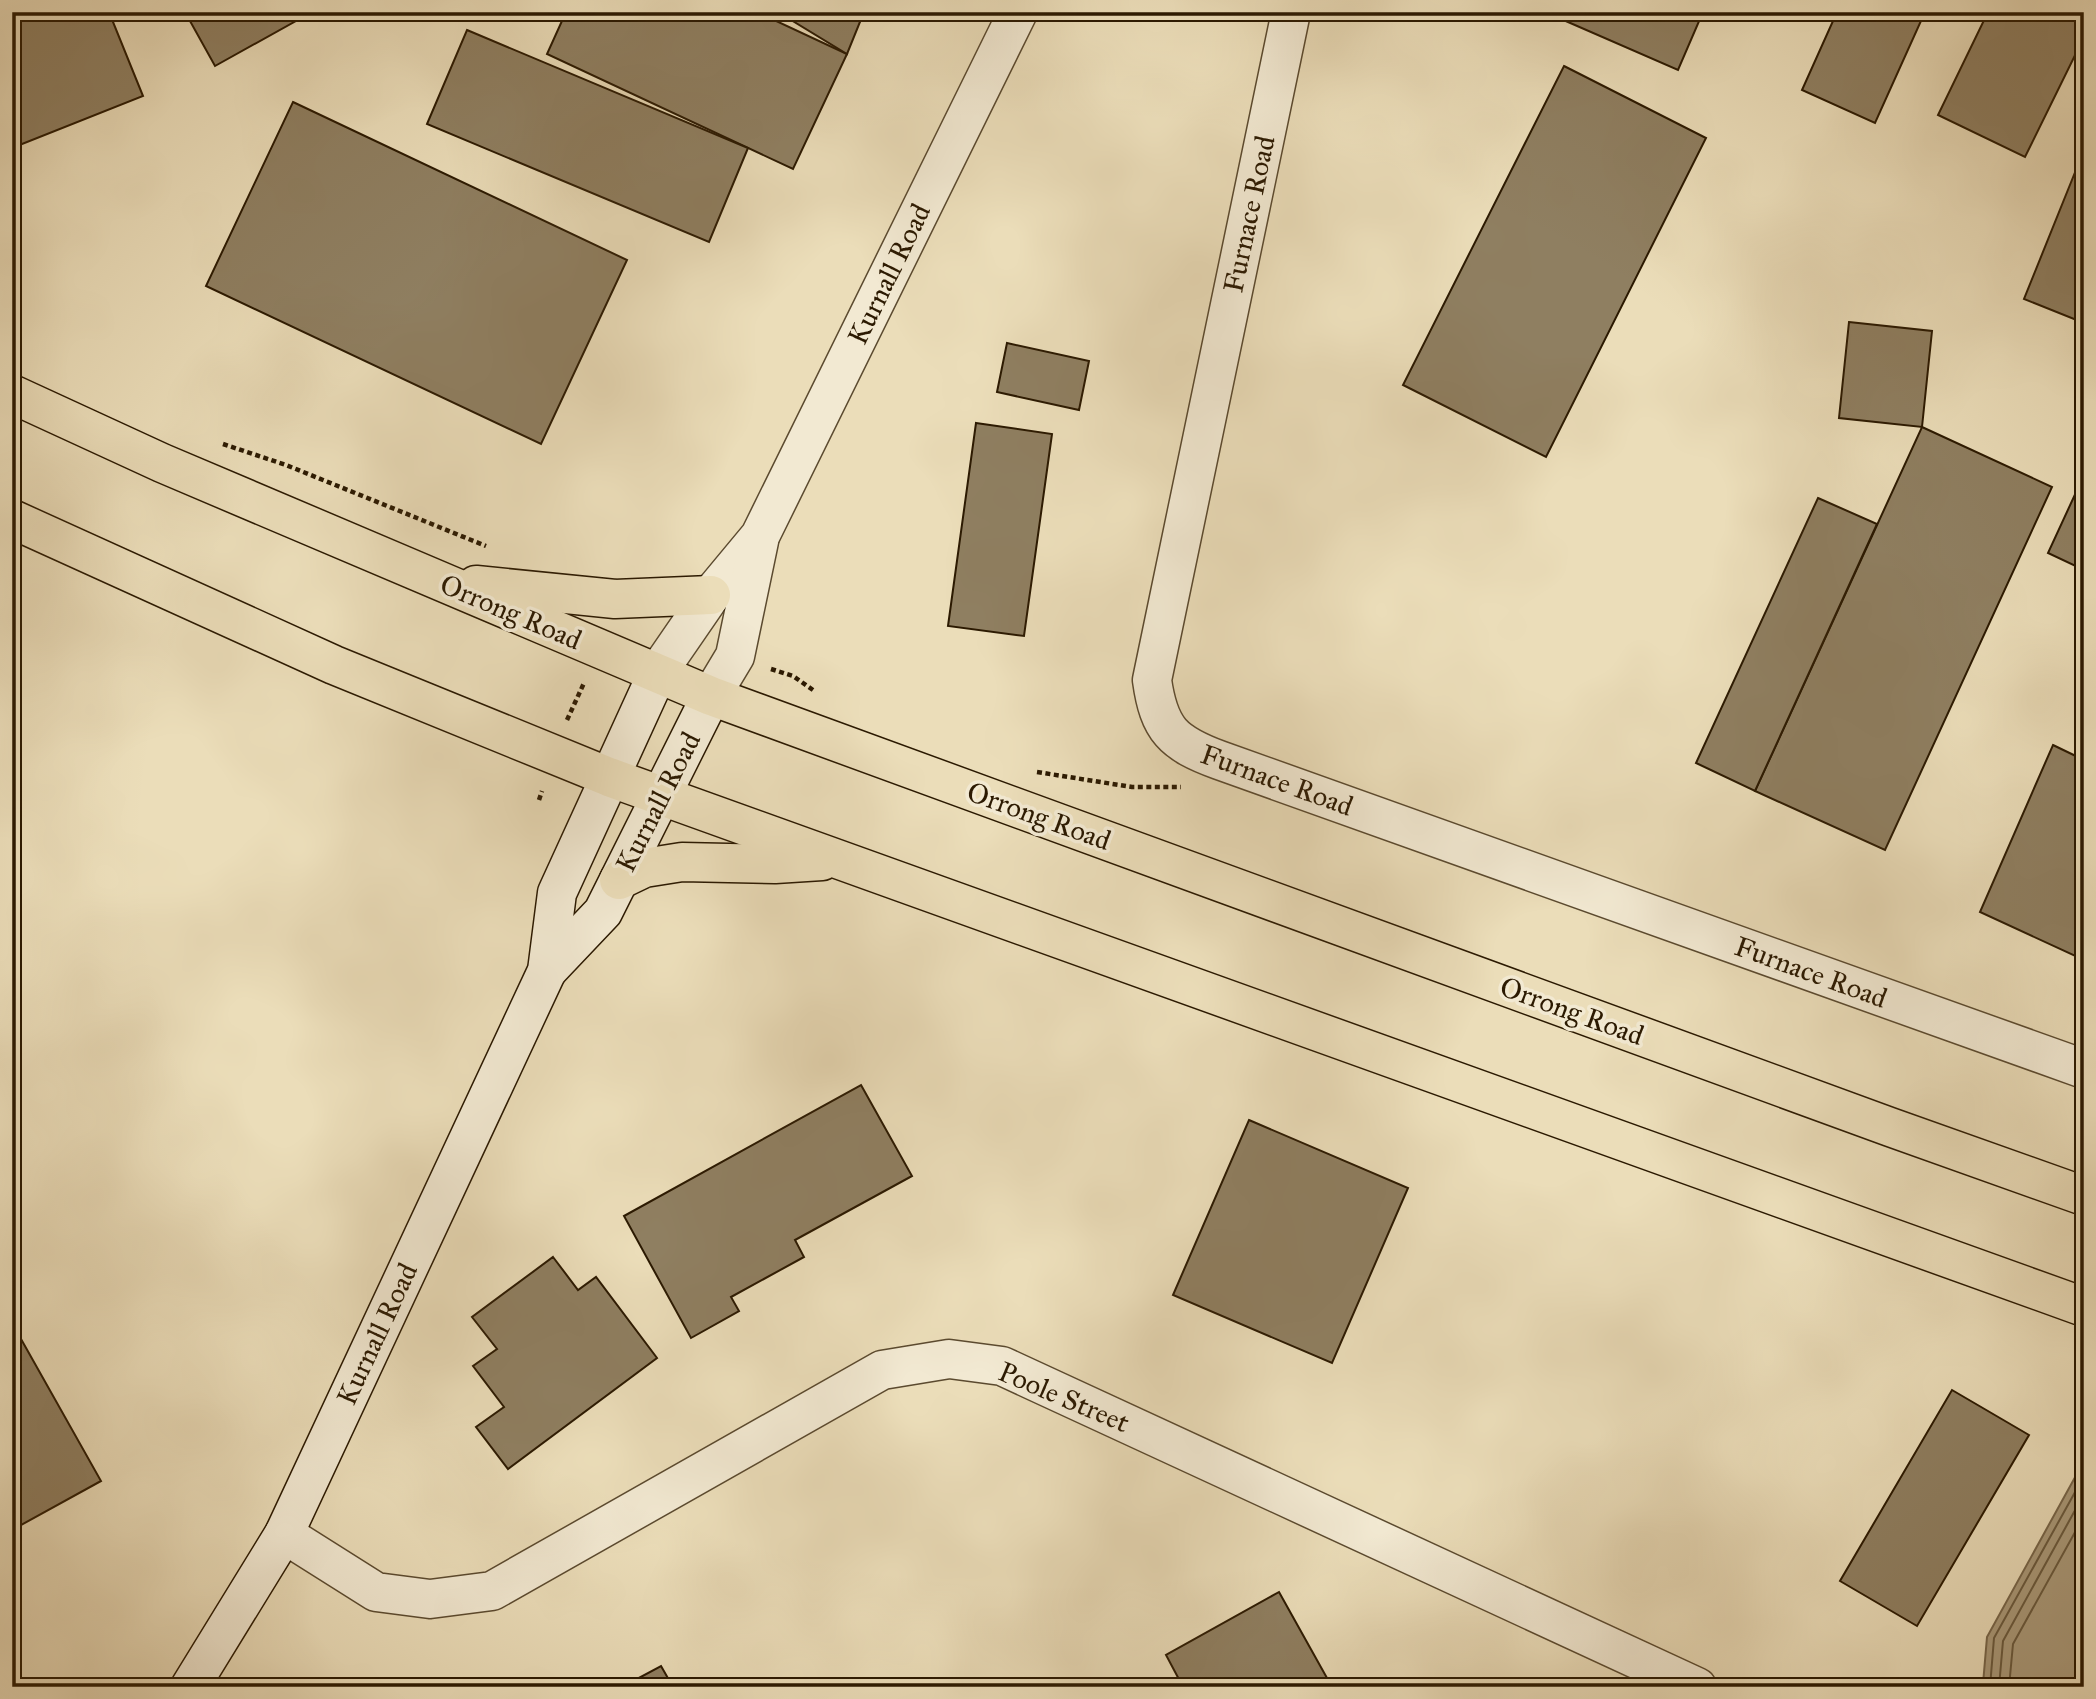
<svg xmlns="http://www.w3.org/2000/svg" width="2096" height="1699" font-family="'IM FELL Great Primer',serif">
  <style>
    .water { fill: #aa9a7a; stroke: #77664a; stroke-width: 2 }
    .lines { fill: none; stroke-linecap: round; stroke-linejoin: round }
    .shore { stroke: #6a5a3e; stroke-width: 2 }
    .building { fill: #8f7f61; stroke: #2b1901; stroke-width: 2 }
    .street-casing { stroke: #5b4a2f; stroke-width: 41 }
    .secondary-casing { stroke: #2b1901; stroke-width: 41 }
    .highway-casing { stroke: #2b1901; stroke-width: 41 }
    .path { stroke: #2b1901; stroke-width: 4.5; stroke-dasharray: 5 3.5; stroke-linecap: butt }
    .street { stroke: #f2e9d2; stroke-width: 38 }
    .secondary { stroke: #f2e9d2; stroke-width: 38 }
    .highway { stroke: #ebddb9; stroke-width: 38 }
    .labels { text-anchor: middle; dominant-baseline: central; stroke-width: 7; stroke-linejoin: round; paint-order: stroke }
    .street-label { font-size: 28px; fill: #2b1901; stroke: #f2e9d2 }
  </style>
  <rect width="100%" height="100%" fill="#ebddb9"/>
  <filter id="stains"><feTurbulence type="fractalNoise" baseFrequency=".00286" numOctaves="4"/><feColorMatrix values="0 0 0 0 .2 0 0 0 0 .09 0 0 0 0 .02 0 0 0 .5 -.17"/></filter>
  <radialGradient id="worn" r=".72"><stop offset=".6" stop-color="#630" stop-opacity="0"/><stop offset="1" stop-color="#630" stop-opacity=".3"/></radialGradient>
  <polygon class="water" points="2084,1461 2084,1687 1988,1687 1983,1684 1987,1637"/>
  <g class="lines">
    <g class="shore">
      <polyline points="1990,1687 1994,1638 2084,1476"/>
      <polyline points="1999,1687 2003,1641 2084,1494"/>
      <polyline points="2009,1687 2013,1644 2084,1516"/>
    </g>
  </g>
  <g class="building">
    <polygon points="12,12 109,12 143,96 12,148"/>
    <polygon points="185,12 312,12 215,66"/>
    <polygon points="566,12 757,12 847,54 793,169 547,54"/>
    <polygon points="778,12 864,12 847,54"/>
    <polygon points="1545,12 1703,12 1678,70"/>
    <polygon points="1837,12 1925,12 1875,123 1802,90"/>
    <polygon points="1988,12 2084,12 2084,37 2025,157 1938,115"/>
    <polygon points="467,30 748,148 709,242 427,124"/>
    <polygon points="1564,66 1706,138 1546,457 1403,385"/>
    <polygon points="293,102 627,260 541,444 206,286"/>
    <polygon points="2084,150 2084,323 2024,299"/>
    <polygon points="1849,322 1932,331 1922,427 1839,418"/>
    <polygon points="1007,343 1089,361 1079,410 997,392"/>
    <polygon points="976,423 1052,434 1024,636 948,626"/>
    <polygon points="1922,427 2052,487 1885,850 1755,791"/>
    <polygon points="2084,475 2084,570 2048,553"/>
    <polygon points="1818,498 1877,524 1755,791 1696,763"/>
    <polygon points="2053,745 2084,760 2084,960 1980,912"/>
    <polygon points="861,1085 912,1176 795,1240 804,1257 731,1297 739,1311 691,1338 624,1216"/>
    <polygon points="1249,1120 1408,1188 1332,1363 1173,1295"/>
    <polygon points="553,1257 578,1290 596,1277 657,1358 508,1469 476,1427 504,1407 473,1366 497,1349 472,1317"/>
    <polygon points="12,1323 101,1481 12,1530"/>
    <polygon points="1952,1390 2029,1435 1917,1626 1840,1581"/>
    <polygon points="1279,1592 1332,1687 1179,1687 1182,1685 1166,1655"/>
    <polygon points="661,1666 673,1687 622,1687"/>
  </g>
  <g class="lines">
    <g class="street-casing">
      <g id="street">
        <path d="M1291 12 1152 680C1159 730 1173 743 1219 760L2084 1069"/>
        <polyline points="658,672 711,595 760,536 1018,12"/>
        <polyline points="711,696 735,656 759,541"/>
        <polyline points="284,1534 376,1592 430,1599 492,1591 882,1370 949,1359 1002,1366 1697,1687"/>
      </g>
    </g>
    <g class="secondary-casing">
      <g id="secondary">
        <polyline points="547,971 603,912 711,696"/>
        <polyline points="190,1687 284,1534 547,971 557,893 658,672"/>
      </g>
    </g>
    <g class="highway-casing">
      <g id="highway">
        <polyline points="12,394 162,463 711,696 1890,1127 2084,1196"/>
        <polyline points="12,519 334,665 609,777 2084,1307"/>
        <polyline points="476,585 615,599 711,595"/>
        <polyline points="619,880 644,868 682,862 775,864 822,861"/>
      </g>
    </g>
    <g class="path">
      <polyline points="223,444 286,465 486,546"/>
      <polyline points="771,669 793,676 813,690"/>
      <polyline points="567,720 584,683"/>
      <polyline points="1037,772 1132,787 1181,787"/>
      <polyline points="539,800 542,791"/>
    </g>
    <use href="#street" class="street"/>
    <use href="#secondary" class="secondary"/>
    <use href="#highway" class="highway"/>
  </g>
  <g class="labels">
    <g class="street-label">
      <text transform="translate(1249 214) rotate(-78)">Furnace Road</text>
      <text transform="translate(889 274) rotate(-64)">Kurnall Road</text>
      <text transform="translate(511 612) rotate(23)">Orrong Road</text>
      <text transform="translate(1277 780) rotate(20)">Furnace Road</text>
      <text transform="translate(658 802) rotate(-63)">Kurnall Road</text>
      <text transform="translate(1039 816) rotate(20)">Orrong Road</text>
      <text transform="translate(1811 972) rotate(20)">Furnace Road</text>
      <text transform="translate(1572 1011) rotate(20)">Orrong Road</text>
      <text transform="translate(377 1334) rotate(-65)">Kurnall Road</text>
      <text transform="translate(1064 1397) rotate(23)">Poole Street</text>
    </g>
  </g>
  <rect width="2096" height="1699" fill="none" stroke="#ebddb9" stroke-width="42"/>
  <rect x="14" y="14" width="2068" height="1671" fill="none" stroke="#2b1901" stroke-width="3.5"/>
  <rect x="21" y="21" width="2054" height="1657" fill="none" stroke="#2b1901" stroke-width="2"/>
  <rect width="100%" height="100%" filter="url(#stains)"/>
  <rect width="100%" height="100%" fill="url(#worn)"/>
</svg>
